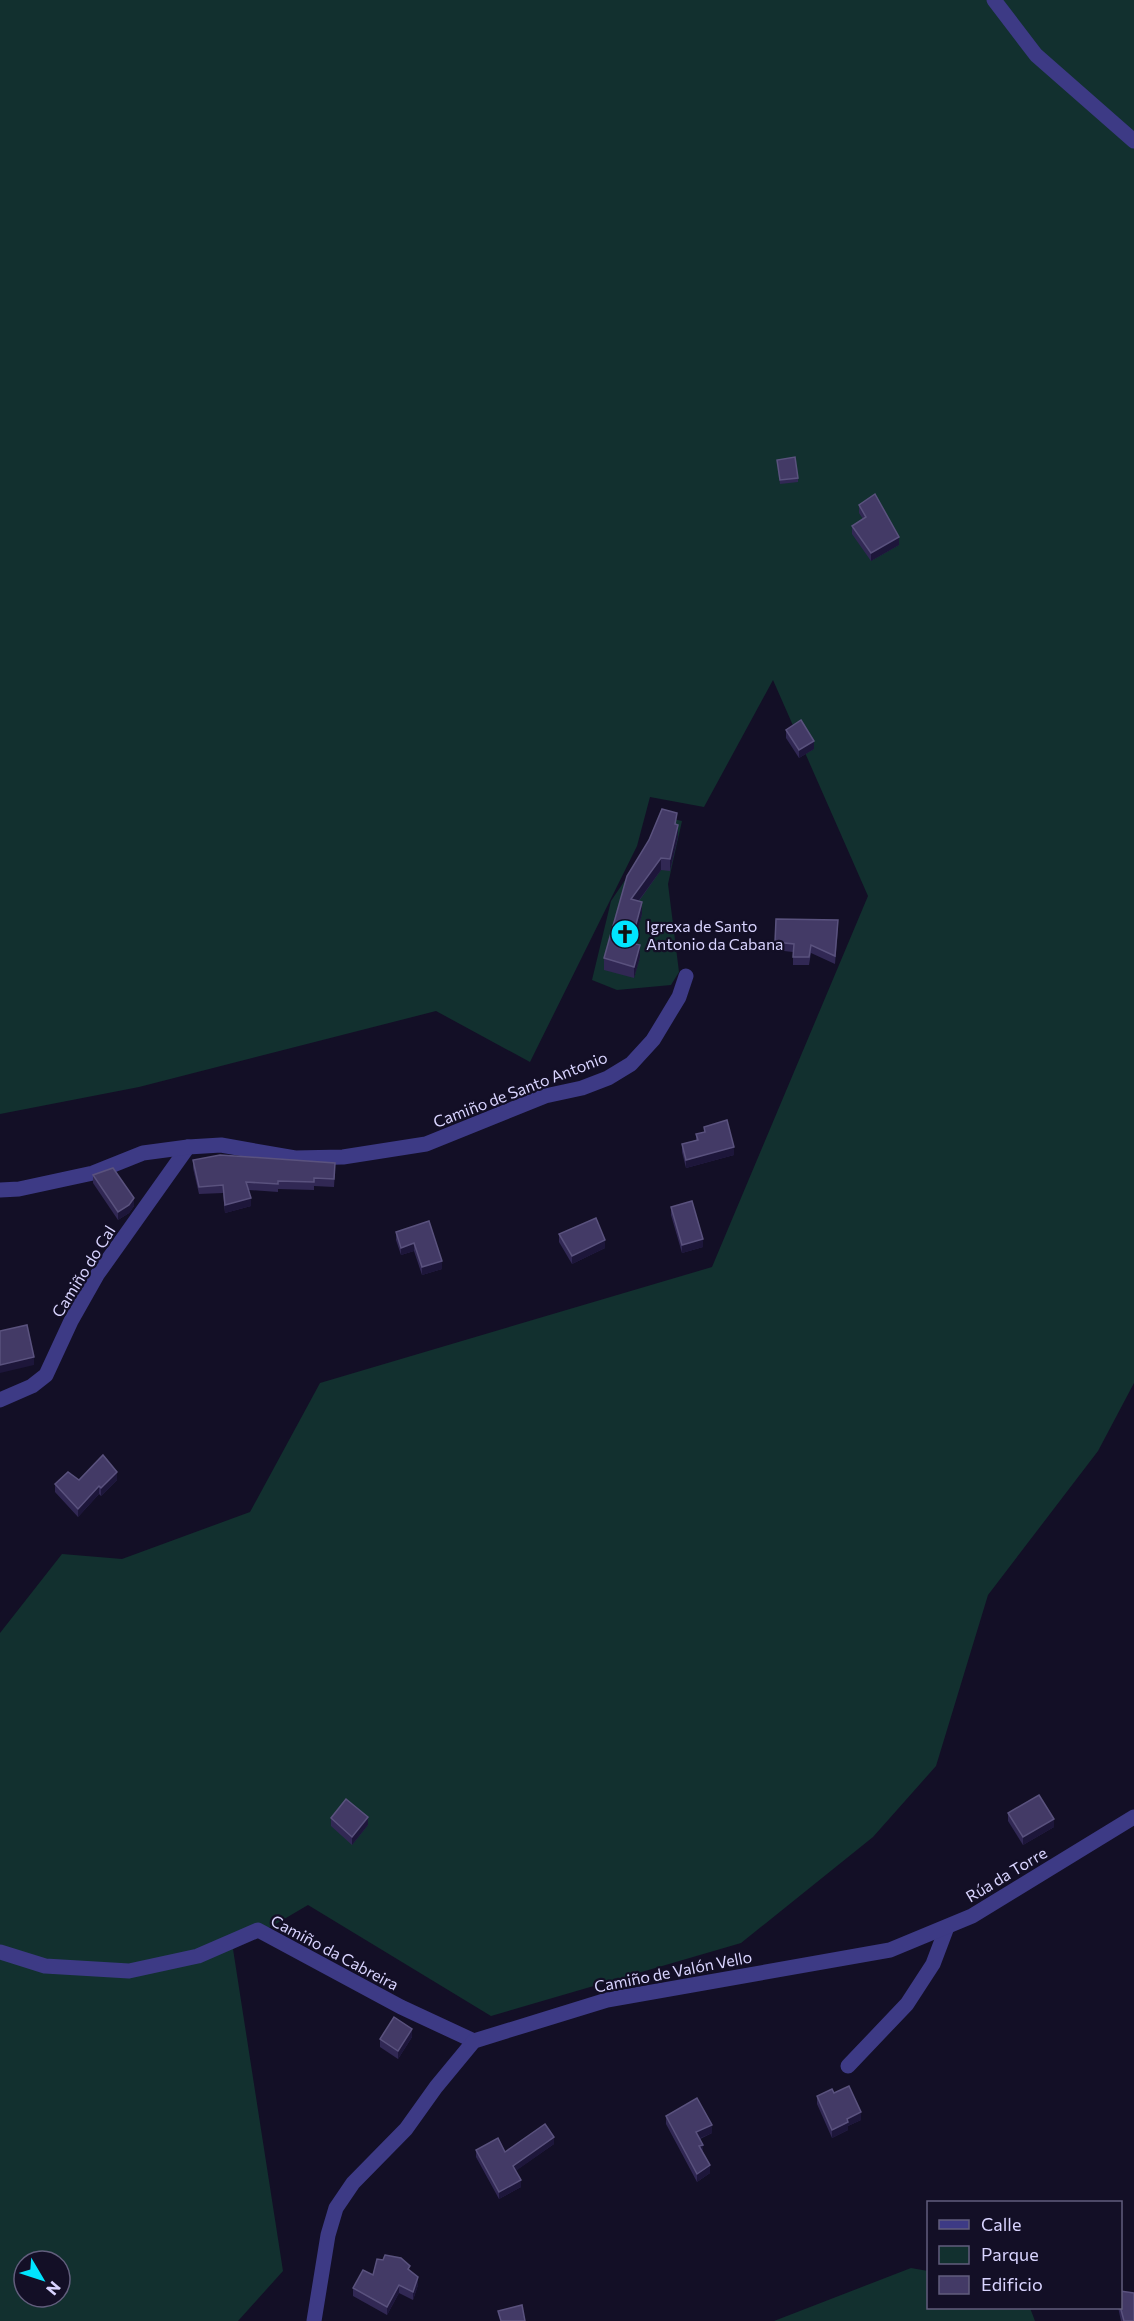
<svg xmlns="http://www.w3.org/2000/svg" width="1134" height="2321" font-family="Commissioner,sans-serif">
  <style>
    .green { fill: #12302f; fill-rule: evenodd }
    .lines { fill: none; stroke-linecap: round; stroke-linejoin: round }
    .minor { stroke: #3d3a85; stroke-width: 15 }
    .tertiary { stroke: #3d3a85; stroke-width: 15 }
    .wall { fill: #312854 }
    .shaded-wall { fill: #1d163a }
    .building { fill: #433a66; stroke: #5a527e; stroke-width: 1.5 }
    .labels { text-anchor: middle; dominant-baseline: central; stroke-width: 4.5; stroke-linejoin: round; paint-order: stroke }
    .poi-label { font-size: 16px; fill: #d9d4ff; stroke: #130f26; text-anchor: start }
    .street-label { font-size: 16px; fill: #d9d4ff; stroke: #130f26 }
  </style>
  <rect width="100%" height="100%" fill="#130f26"/>
  <g class="green">
    <path d="M0 0H1134V1383L1098 1451 988 1595 936 1766 873 1837 741 1943 491 2016 308 1905 233 1949 283 2271 238 2321H0V1633L62 1554 122 1559 250 1512 320 1383 712 1267 868 896 773 680 704 807 650 797 637 846 530 1062 436 1011 139 1087 0 1114ZM24 2261H60V2297H24Z"/>
    <polygon points="660,816 682,821 668,884 679,972 671,985 617,990 592,980 611,901 640,858"/>
    <polygon points="911,2268 928,2271 928,2308 1030,2308 1035,2321 774,2321"/>
  </g>
  <g class="lines">
    <g class="minor">
      <polyline points="994,0 1036,55 1134,141"/>
      <polyline points="0,1400 32,1386 46,1375 71,1321 97,1275 188,1147"/>
      <polyline points="0,1952 45,1966 129,1971 198,1956 258,1930 401,2007 474,2041"/>
      <polyline points="848,2066 907,2004 933,1964 947,1927"/>
      <polyline points="314,2321 328,2235 336,2208 353,2183 406,2129 436,2087 474,2041 607,2000 890,1950 972,1916 1134,1817"/>
    </g>
    <polyline class="tertiary" points="0,1190 19,1189 93,1173 143,1153 188,1147 221,1145 295,1158 343,1157 426,1144 545,1096 582,1088 608,1078 631,1064 653,1040 679,997 686,976"/>
  </g>
  <g class="wall">
    <polygon points="777,460 798,478 798,482 780,484"/>
    <polygon points="859,505 899,545 871,561 852,534 852,526 863,519 859,513"/>
    <polygon points="786,730 814,749 799,758 786,738"/>
    <polygon points="677,825 678,837 670,871 661,870 639,901 642,914 634,943 640,957 634,978 604,970 604,958"/>
    <polygon points="776,919 838,928 835,964 811,953 809,965 793,965 793,952 775,950"/>
    <polygon points="704,1127 734,1155 686,1168 682,1152 682,1144 696,1140 696,1134 704,1132"/>
    <polygon points="193,1160 335,1171 334,1187 314,1186 314,1190 278,1189 278,1192 249,1190 251,1206 225,1213 223,1193 199,1194 193,1168"/>
    <polygon points="93,1175 134,1206 129,1213 118,1220 93,1183"/>
    <polygon points="671,1207 703,1247 682,1253 671,1215"/>
    <polygon points="429,1221 442,1269 422,1275 414,1251 401,1255 396,1240 396,1232"/>
    <polygon points="559,1234 605,1248 572,1264 559,1242"/>
    <polygon points="79,1480 117,1480 101,1496 99,1494 78,1517 55,1492 55,1484"/>
    <polygon points="1008,1813 1054,1827 1023,1845 1008,1821"/>
    <polygon points="331,1818 368,1825 352,1845 331,1826"/>
    <polygon points="412,2037 398,2059 380,2047 380,2039"/>
    <polygon points="834,2093 861,2120 848,2126 848,2130 832,2138 817,2104 817,2096"/>
    <polygon points="666,2116 712,2133 700,2139 703,2153 710,2173 697,2182 666,2124"/>
    <polygon points="554,2144 515,2171 521,2187 499,2199 476,2157 476,2150 505,2152"/>
    <polygon points="410,2271 418,2285 413,2300 399,2293 387,2315 353,2296 353,2288 373,2275"/>
    <polygon points="1118,2307 1120,2307 1134,2321 1121,2321"/>
  </g>
  <g class="shaded-wall">
    <polygon points="899,537 899,545 871,561 871,553"/>
    <polygon points="814,741 814,749 799,758 799,750"/>
    <polygon points="678,825 678,837 670,871 670,859"/>
    <polygon points="661,858 661,870 631,911 631,899"/>
    <polygon points="642,902 642,914 631,954 631,943"/>
    <polygon points="640,945 640,957 634,978 634,967"/>
    <polygon points="734,1147 734,1155 686,1168 686,1160"/>
    <polygon points="134,1198 134,1206 129,1213 118,1220 118,1212"/>
    <polygon points="251,1198 251,1206 225,1213 225,1205"/>
    <polygon points="703,1239 703,1247 682,1253 682,1245"/>
    <polygon points="605,1240 605,1248 572,1264 572,1256"/>
    <polygon points="414,1243 414,1251 401,1255 401,1248"/>
    <polygon points="442,1261 442,1269 422,1275 422,1267"/>
    <polygon points="34,1357 34,1365 0,1373 0,1365"/>
    <polygon points="117,1472 117,1480 101,1496 101,1488"/>
    <polygon points="99,1486 99,1494 78,1517 78,1509"/>
    <polygon points="368,1817 368,1825 352,1845 352,1837"/>
    <polygon points="1054,1819 1054,1827 1023,1845 1023,1837"/>
    <polygon points="412,2029 412,2037 398,2059 398,2051"/>
    <polygon points="861,2112 861,2120 848,2126 848,2130 832,2138 832,2130 847,2119"/>
    <polygon points="712,2125 712,2133 696,2140 696,2132"/>
    <polygon points="554,2137 554,2144 513,2173 513,2166"/>
    <polygon points="703,2145 703,2153 699,2146"/>
    <polygon points="710,2165 710,2173 697,2182 697,2174"/>
    <polygon points="521,2180 521,2187 499,2199 499,2192"/>
    <polygon points="418,2277 418,2285 413,2300 413,2292"/>
    <polygon points="399,2285 399,2293 387,2315 387,2307"/>
  </g>
  <g class="building">
    <polygon points="795,457 798,478 780,480 777,460"/>
    <polygon points="875,494 899,537 871,553 852,526 866,517 859,505"/>
    <polygon points="801,720 814,741 799,750 786,730"/>
    <polygon points="662,809 677,813 675,824 678,825 670,859 661,858 631,899 642,902 631,943 640,945 634,967 604,958 627,876 649,840"/>
    <polygon points="776,919 838,920 835,956 811,945 809,957 793,957 794,944 775,942"/>
    <polygon points="727,1120 734,1147 686,1160 682,1144 698,1140 696,1134 705,1132 704,1127"/>
    <polygon points="220,1155 335,1163 334,1179 314,1178 314,1182 278,1181 278,1184 246,1182 251,1198 225,1205 223,1185 199,1187 193,1160"/>
    <polygon points="113,1168 134,1198 129,1205 118,1212 93,1175"/>
    <polygon points="692,1201 703,1239 682,1245 671,1207"/>
    <polygon points="596,1218 605,1240 572,1256 559,1234"/>
    <polygon points="429,1221 442,1261 422,1267 414,1243 401,1248 396,1232"/>
    <polygon points="27,1325 34,1357 0,1365 0,1331"/>
    <polygon points="103,1455 117,1472 101,1488 99,1486 78,1509 55,1484 68,1472 79,1480"/>
    <polygon points="1039,1795 1054,1819 1023,1837 1008,1813"/>
    <polygon points="346,1799 368,1817 352,1837 331,1818"/>
    <polygon points="394,2017 412,2029 398,2051 380,2039"/>
    <polygon points="849,2086 861,2112 847,2119 848,2122 832,2130 817,2096 832,2089 834,2093"/>
    <polygon points="697,2098 712,2125 696,2132 703,2145 699,2146 710,2165 697,2174 666,2116"/>
    <polygon points="545,2124 554,2137 513,2166 521,2180 499,2192 476,2150 498,2138 505,2152"/>
    <polygon points="385,2255 401,2258 410,2266 408,2269 418,2277 413,2292 399,2285 387,2307 353,2288 363,2270 373,2275 377,2259 383,2260"/>
    <polygon points="1120,2291 1134,2293 1134,2321 1124,2321 1120,2306"/>
    <polygon points="522,2305 525,2321 501,2321 498,2311"/>
  </g>
  <defs>
    <g id="church-disc" transform="scale(1.5)"><circle r="9.5" fill="#00e5ff" stroke="#130f26"/><path d="M-1.2-6h2.4v3.5h3.3v2.4h-3.3V6h-2.4V-.1h-3.3v-2.4h3.3Z" fill="#111"/></g>
  </defs>
  <g fill-rule="evenodd">
    <use href="#church-disc" x="625" y="934"/>
  </g>
  <g class="labels">
    <g class="poi-label">
      <text x="646" y="925">Igrexa de Santo<tspan x="646" dy="18">Antonio da Cabana</tspan></text>
    </g>
    <g class="street-label">
      <text transform="translate(520 1089) rotate(-21)">Camiño de Santo Antonio</text>
      <text transform="translate(83 1271) rotate(-58)">Camiño do Cal</text>
      <text transform="translate(1006 1874) rotate(-31)">Rúa da Torre</text>
      <text transform="translate(335 1952) rotate(28)">Camiño da Cabreira</text>
      <text transform="translate(673 1971) rotate(-11)">Camiño de Valón Vello</text>
    </g>
  </g>
  <rect x="927" y="2201" width="195" height="108" fill="#130f26" stroke="#625e7d" stroke-width="1.5"/>
  <rect x="939" y="2220" width="30" height="9" fill="#3d3a85" stroke="#625e7d" stroke-width="1.5"/>
  <text x="981" y="2231" font-size="18" fill="#d9d4ff">Calle</text>
  <rect x="939" y="2246" width="30" height="18" fill="#12302f" stroke="#625e7d" stroke-width="1.5"/>
  <text x="981" y="2261" font-size="18" fill="#d9d4ff">Parque</text>
  <rect x="939" y="2276" width="30" height="18" fill="#433a66" stroke="#625e7d" stroke-width="1.5"/>
  <text x="981" y="2291" font-size="18" fill="#d9d4ff">Edificio</text>
  <g transform="translate(42 2279) rotate(129)"><circle r="28" fill="#130f26" stroke="#625e7d" stroke-width="1.5"/>
  <path d="M0-4.5L10 22L0 15L-10 22Z" fill="#00e5ff"/>
  <text y="-9" font-size="16" font-weight="bold" text-anchor="middle" fill="#d9d4ff">N</text>
  </g>
</svg>
